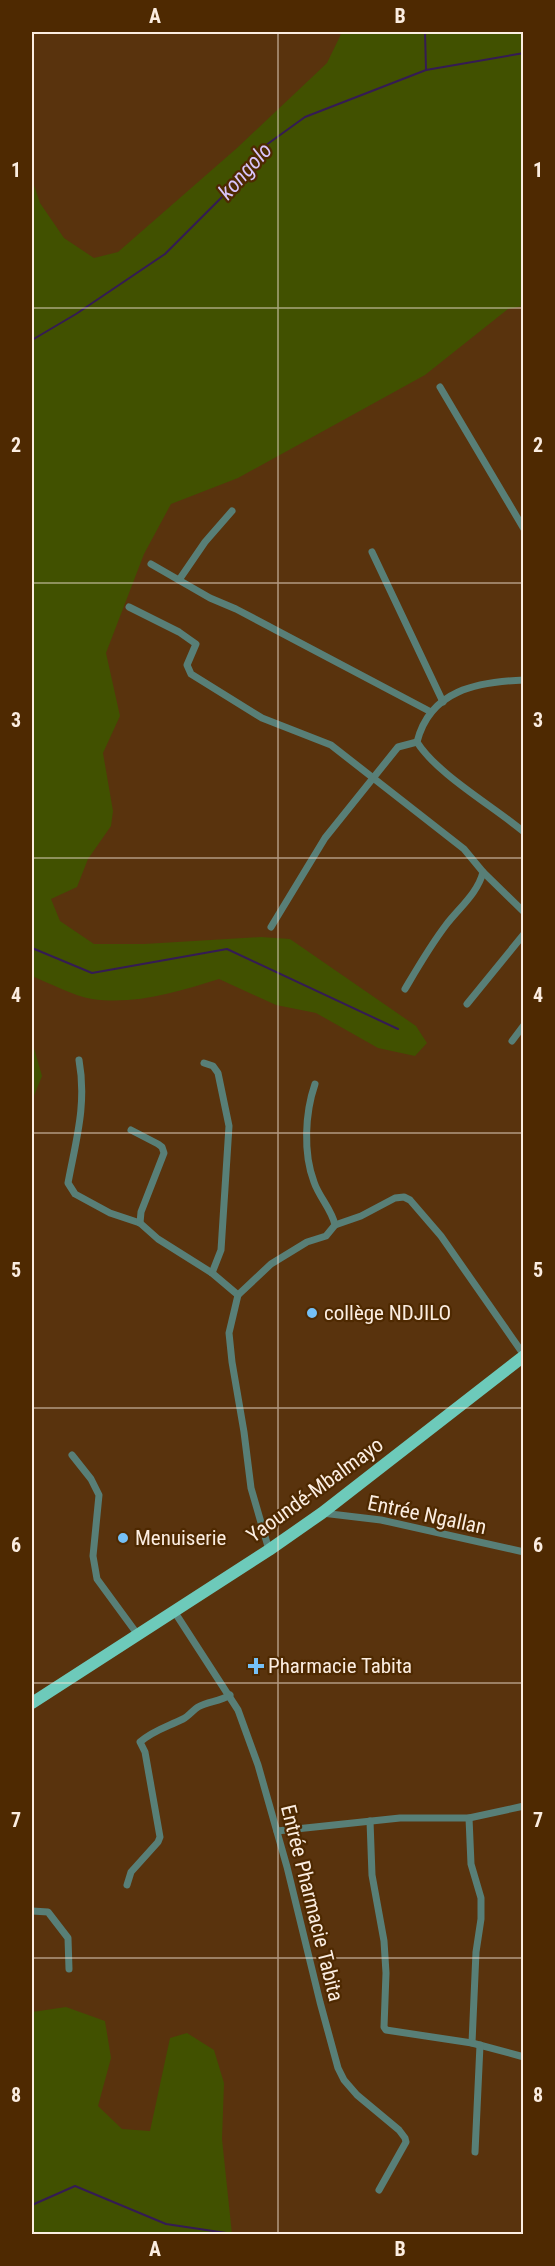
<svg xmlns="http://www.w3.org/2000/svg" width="555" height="2266" font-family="'Roboto Condensed',sans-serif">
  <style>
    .green { fill: #415100 }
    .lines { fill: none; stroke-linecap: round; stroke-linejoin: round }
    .stream { stroke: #351b54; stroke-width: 2 }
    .minor { stroke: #587f77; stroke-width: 7 }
    .trunk { stroke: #6dcaba; stroke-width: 12 }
    .grid { fill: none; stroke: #fbede1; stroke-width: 1.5; stroke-opacity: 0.55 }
    .poi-dot { fill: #75c0f6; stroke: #4e2901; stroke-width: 2 }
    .labels { text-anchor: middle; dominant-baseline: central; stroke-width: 4.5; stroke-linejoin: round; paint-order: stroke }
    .poi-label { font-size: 21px; fill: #fbede1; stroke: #4e2901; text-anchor: start }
    .street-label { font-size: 21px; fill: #fbede1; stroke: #4e2901 }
    .water-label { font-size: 22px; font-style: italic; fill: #d8c4fb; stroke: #4e2901 }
    .neatline { fill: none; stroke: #fbede1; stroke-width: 2 }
    .grid-label { font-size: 20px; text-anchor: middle; font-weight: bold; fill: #fbede1 }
  </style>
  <rect width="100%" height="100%" fill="#59330d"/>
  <g class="green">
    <path d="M342 32H523V306L508 309 425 375 238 478 171 504 144 554 106 653 120 716 103 753 113 811 111 826 88 859 77 887 51 899 60 921 94 944H144L261 937 290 939 416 1026 427 1043 415 1056 378 1048 316 1013 276 1005 219 979C177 992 136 1005 92 999 74 996 49 983 32 976V179L40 203 64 238 94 258 118 252 237 148 327 63Z"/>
    <polygon points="32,1041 42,1076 32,1101"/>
    <polygon points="66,2007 105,2021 111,2058 98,2106 122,2129 150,2131 170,2038 187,2033 214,2050 224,2083 222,2139 232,2234 32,2234 32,2012"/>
  </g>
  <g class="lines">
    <g class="stream">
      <polyline points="425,32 426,70"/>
      <polyline points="32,340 76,314 165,254 230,189 262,148 305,117 426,70 524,53"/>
      <polyline points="32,948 92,973 227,949 398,1029"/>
      <polyline points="32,2205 75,2186 166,2224 233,2234"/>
    </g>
    <g class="minor">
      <polyline points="440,387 524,529"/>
      <polyline points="372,552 443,702"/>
      <polyline points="151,564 210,598 236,609 431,712"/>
      <polyline points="179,580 205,542 232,511"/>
      <path d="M129 607 179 632 196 644 187 665 191 674 262 718 331 745 464 849 483 872C478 893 458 909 446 925 430 946 418 967 405 989"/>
      <path d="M524 680C477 682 430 690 417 742 437 774 493 806 524 832"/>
      <polyline points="483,872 524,912"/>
      <polyline points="271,927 325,838 398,747 417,742"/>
      <polyline points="467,1004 524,934"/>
      <polyline points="512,1041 524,1025"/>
      <path d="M79 1060C87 1104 76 1140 68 1183L75 1194 110 1213 140 1223 158 1239 212 1273 238 1295"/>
      <polyline points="204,1063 213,1066 218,1073 229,1126 221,1250 212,1273"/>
      <path d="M315 1084C305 1113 303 1153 314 1182 319 1197 332 1210 335 1225"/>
      <polyline points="131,1130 158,1144 162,1147 164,1153 141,1212 140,1223"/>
      <polyline points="72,1455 91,1479 99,1495 93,1556 97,1579 138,1635"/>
      <polyline points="322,1513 381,1520 524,1552"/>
      <polyline points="269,1550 251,1488 244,1432 232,1362 229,1333 238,1295 271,1264 307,1242 326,1236 335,1225 361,1216 395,1198 404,1197 410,1200 441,1236 524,1355"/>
      <polyline points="174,1611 238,1710 258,1765 287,1867 320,2002 338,2068 344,2080 357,2095 399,2130 405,2138 406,2142 379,2190"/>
      <polyline points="469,1818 471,1864 481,1898 481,1919 476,1952 472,2043"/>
      <polyline points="370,1821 372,1875 384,1941 386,1973 384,2027 386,2030 472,2043 524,2057"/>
      <polyline points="277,1831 400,1818 469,1818 524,1806"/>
      <path d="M127 1885 131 1872 158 1842 160 1837 145 1752 140 1742C154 1730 167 1727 183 1719 189 1716 193 1710 198 1707 209 1701 219 1702 230 1695"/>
      <polyline points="32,1911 48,1912 68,1938 69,1969"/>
      <polyline points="475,2152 480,2045"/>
    </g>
    <polyline class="trunk" points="32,1703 269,1550 322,1513 524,1356"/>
  </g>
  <path class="grid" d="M278 32V2234M32 308H524M32 583H524M32 858H524M32 1133H524M32 1408H524M32 1683H524M32 1958H524"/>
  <g class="poi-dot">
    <circle cx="312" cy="1313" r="6"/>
    <circle cx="123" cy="1538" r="6"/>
    <path d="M253 1657h6v6h6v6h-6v6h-6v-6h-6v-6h6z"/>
  </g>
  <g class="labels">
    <g class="poi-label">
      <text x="324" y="1313">collège NDJILO</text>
      <text x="135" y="1538">Menuiserie</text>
      <text x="268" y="1666">Pharmacie Tabita</text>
    </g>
    <g class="street-label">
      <text transform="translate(315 1490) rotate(-36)">Yaoundé-Mbalmayo</text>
      <text transform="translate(427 1515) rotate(12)">Entrée Ngallan</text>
      <text transform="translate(312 1903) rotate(76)">Entrée Pharmacie Tabita</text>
    </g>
    <g class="water-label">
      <text transform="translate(245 171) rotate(-48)">kongolo</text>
    </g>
  </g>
  <rect width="555" height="2266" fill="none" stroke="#4e2901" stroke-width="66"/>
  <rect x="33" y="33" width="489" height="2200" class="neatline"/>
  <g class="grid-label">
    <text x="155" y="23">A</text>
    <text x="400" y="23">B</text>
    <text x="16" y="177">1</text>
    <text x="538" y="177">1</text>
    <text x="16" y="452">2</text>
    <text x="538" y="452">2</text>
    <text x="16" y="727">3</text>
    <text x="538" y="727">3</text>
    <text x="16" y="1002">4</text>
    <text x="538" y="1002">4</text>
    <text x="16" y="1277">5</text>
    <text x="538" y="1277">5</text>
    <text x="16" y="1552">6</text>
    <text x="538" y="1552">6</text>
    <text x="16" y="1827">7</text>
    <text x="538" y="1827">7</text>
    <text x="16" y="2102">8</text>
    <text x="538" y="2102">8</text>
    <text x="155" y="2256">A</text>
    <text x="400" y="2256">B</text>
  </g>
</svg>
